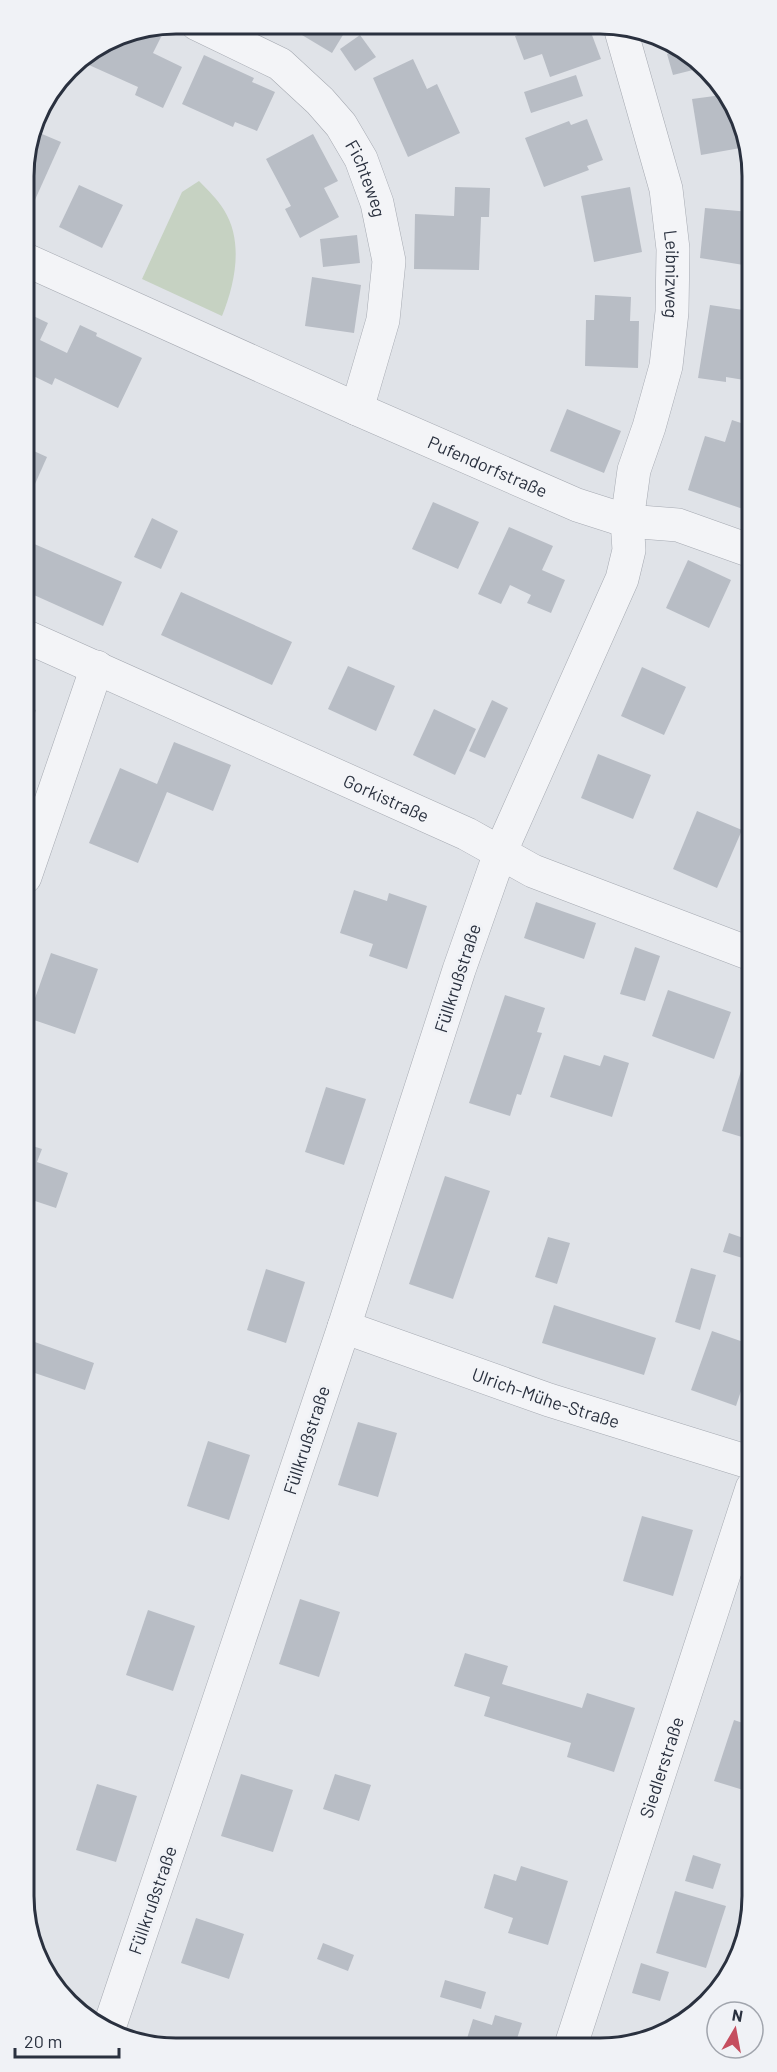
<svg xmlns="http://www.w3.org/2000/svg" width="777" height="2072" font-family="Barlow,sans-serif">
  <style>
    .green { fill: #c6d2c2 }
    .building { fill: #b8bdc5 }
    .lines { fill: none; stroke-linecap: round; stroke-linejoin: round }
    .street-casing { stroke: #a6aab2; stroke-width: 34 }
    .street { stroke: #f3f4f7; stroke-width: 33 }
    .labels { text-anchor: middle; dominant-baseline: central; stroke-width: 6; stroke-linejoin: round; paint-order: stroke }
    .street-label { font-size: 18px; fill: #2a313f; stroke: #f0f2f6 }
    .rim { fill: none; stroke: #2a313f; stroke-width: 3 }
  </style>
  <rect width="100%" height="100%" fill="#e0e3e8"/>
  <path class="green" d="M199 181C208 190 218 200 224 210 244 242 235 284 222 316L142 279 182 192Z"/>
  <g class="building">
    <polygon points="294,25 349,25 332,53 292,29"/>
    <polygon points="542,26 589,27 601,59 550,77 542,54 524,60 515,36"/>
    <polygon points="146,30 161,37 153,53 182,67 163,108 135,95 138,87 89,65 95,50 118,35"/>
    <polygon points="360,35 376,57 355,71 340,49"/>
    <polygon points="676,51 681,54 705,67 673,75 667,54"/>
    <polygon points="204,55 254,78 252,82 275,92 257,131 235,122 233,127 182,104"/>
    <polygon points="413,59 427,89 437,84 460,133 408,157 373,78"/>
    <polygon points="576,75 583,96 531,113 524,92"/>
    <polygon points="722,95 745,136 746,147 701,155 692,99"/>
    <polygon points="587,119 603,160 587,166 589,170 544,187 525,138 569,121 571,125"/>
    <polygon points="42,134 61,142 34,202 24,198 24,173"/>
    <polygon points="313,134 338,181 324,188 339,217 300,238 285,209 291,206 266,159"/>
    <polygon points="79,185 123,205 102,248 59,227"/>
    <polygon points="455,187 490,188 489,217 481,217 479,270 414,269 415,214 454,216"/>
    <polygon points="630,187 642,252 594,262 581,196"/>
    <polygon points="705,208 750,212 750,266 700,258"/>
    <polygon points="357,235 360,263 323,267 320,239"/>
    <polygon points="312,277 361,285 354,333 305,326"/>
    <polygon points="595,295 631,297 630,321 639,321 638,368 585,366 586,320 594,320"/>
    <polygon points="710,305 750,311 750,381 726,377 726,382 698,378"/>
    <polygon points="25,312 48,323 40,340 67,353 80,325 97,333 96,336 142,358 118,408 55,378 52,385 25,372"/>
    <polygon points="567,409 621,431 604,473 550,451"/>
    <polygon points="732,420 750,426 751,487 743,509 688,490 705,436 725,442"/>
    <polygon points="25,447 47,457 27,502 25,501"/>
    <polygon points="433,502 479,522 458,569 412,549"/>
    <polygon points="152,518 178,531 161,569 134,557"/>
    <polygon points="509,527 553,546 542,570 565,580 551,613 527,603 531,595 510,585 501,604 478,594"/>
    <polygon points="25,540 122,582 103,626 25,591"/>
    <polygon points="688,560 731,580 709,628 666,608"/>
    <polygon points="181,592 292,642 272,685 161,635"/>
    <polygon points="348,666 395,686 376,731 328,709"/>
    <polygon points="642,667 686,687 664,735 621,716"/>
    <polygon points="492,700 508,708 485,758 469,751"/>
    <polygon points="25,707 36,710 26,740 25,740"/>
    <polygon points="434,709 476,729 455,775 413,755"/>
    <polygon points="174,742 231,765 213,811 167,792 138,863 89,843 120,768 157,784"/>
    <polygon points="598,754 651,775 633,819 581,798"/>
    <polygon points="697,811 742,830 717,888 673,869"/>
    <polygon points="354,890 387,901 389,893 427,906 407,969 369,956 373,944 340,933"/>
    <polygon points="536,902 596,923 584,959 524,938"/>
    <polygon points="635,947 660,956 645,1001 620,994"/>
    <polygon points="51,953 98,969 75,1034 28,1018"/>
    <polygon points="668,990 731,1012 714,1059 652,1036"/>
    <polygon points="505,995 545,1008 537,1032 542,1033 521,1095 517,1094 510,1116 469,1103"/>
    <polygon points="564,1055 600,1066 604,1055 629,1063 612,1117 550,1097"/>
    <polygon points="741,1071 751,1074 752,1140 722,1131"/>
    <polygon points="326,1087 366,1099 344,1165 305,1152"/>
    <polygon points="26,1144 42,1149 37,1162 68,1173 56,1208 26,1198"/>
    <polygon points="445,1176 490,1191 453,1299 409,1284"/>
    <polygon points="729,1233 752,1241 752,1261 723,1252"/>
    <polygon points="548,1237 570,1243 557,1284 535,1277"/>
    <polygon points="691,1268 716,1275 700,1330 675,1322"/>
    <polygon points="266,1269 305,1282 286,1343 247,1330"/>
    <polygon points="554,1305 656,1338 644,1375 542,1343"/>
    <polygon points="712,1331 752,1345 752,1358 736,1406 691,1390"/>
    <polygon points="32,1341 94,1363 85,1390 26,1370 26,1357"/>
    <polygon points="358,1422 397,1433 378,1497 338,1485"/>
    <polygon points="208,1441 250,1455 229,1520 187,1506"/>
    <polygon points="642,1516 693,1530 673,1596 623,1581"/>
    <polygon points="300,1599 340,1612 319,1677 279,1664"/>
    <polygon points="148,1610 195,1626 173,1691 126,1675"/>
    <polygon points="465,1653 508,1666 502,1684 582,1708 587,1693 635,1708 614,1772 567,1757 571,1743 484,1716 490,1697 454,1686"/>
    <polygon points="734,1720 752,1726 753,1793 714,1781"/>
    <polygon points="241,1774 293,1790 273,1852 221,1836"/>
    <polygon points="335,1774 371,1785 359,1821 323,1809"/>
    <polygon points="97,1784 137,1796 116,1862 76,1850"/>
    <polygon points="752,1823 753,1823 753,1852 744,1849"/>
    <polygon points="693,1855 721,1864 713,1889 685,1881"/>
    <polygon points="521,1866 568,1881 548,1945 508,1933 513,1918 484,1908 494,1874 516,1881"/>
    <polygon points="675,1891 726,1906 706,1968 656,1953"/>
    <polygon points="196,1918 244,1934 229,1979 181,1963"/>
    <polygon points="323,1943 354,1955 348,1971 317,1959"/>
    <polygon points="641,1963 669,1972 660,2001 632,1993"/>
    <polygon points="445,1980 486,1992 481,2009 440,1997"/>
    <polygon points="495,2015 522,2023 515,2045 465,2045 473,2019 492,2025"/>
  </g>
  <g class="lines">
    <g class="street-casing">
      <g id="street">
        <path id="s1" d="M197 24 280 64 320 101 341 125 361 159 377 203 389 261 383 320 357 409"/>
        <path id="s2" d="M620 27 666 189 673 249 672 312 666 366 649 427 634 470 627 521 678 525 751 551"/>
        <path id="s3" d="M24 259 357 409 577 505 627 521 629 550 622 579 500 853 459 970 344 1327 110 2025"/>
        <path id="s4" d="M25 636 467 834 533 871 751 954"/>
        <polyline points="25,877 97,667"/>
        <path id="s5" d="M344 1327 549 1400 752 1463"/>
        <path id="s6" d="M571 2045 752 1488"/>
      </g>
    </g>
    <use href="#street" class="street"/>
  </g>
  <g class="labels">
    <g class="street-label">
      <text stroke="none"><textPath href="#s1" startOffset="238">Fichteweg</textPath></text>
      <text stroke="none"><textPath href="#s2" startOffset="254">Leibnizweg</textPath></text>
      <text stroke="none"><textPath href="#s3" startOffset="508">Pufendorfstraße</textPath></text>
      <text stroke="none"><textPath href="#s4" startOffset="396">Gorkistraße</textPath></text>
      <text transform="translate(457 978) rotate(-72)">Füllkrußstraße</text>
      <text stroke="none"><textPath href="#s5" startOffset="214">Ulrich-Mühe-Straße</textPath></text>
      <text transform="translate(306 1440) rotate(-72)">Füllkrußstraße</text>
      <text stroke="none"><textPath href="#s6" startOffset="292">Siedlerstraße</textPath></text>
      <text transform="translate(152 1900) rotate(-71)">Füllkrußstraße</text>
    </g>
  </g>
  <path d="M0 0H777V2072H0ZM176 34H600A142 142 0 0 1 742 176V1896A142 142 0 0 1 600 2038H176A142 142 0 0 1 34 1896V176A142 142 0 0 1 176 34Z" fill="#f0f2f6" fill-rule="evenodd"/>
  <path class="rim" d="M176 34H600A142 142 0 0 1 742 176V1896A142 142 0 0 1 600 2038H176A142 142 0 0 1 34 1896V176A142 142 0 0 1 176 34Z"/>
  <g transform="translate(735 2030) rotate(10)"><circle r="28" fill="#f0f2f6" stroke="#a1a5ad" stroke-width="1.5"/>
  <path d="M0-4.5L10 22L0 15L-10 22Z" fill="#c54e5f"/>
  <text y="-9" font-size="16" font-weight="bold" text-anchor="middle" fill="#2a313f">N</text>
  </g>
  <path d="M15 2048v9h104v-9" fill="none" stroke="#2a313f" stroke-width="3"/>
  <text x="24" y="2048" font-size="18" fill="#2a313f" stroke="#f0f2f6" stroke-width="4.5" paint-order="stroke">20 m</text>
</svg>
